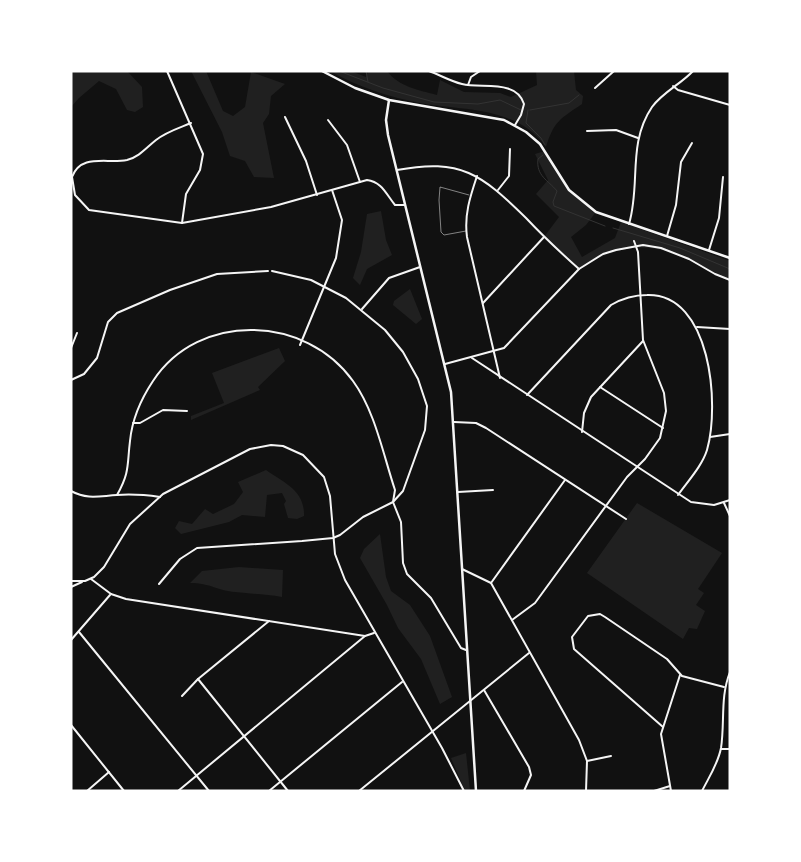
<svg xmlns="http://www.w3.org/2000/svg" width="801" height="862" font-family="Barlow,sans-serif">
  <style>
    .green { fill: #202020 }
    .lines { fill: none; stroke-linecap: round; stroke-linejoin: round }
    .stream { stroke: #333; stroke-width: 1 }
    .service { stroke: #f5f5f5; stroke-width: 0.5 }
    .minor { stroke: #f5f5f5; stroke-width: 2 }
    .tertiary { stroke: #f5f5f5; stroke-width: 2 }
    .secondary { stroke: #f5f5f5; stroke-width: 2.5 }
  </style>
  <rect width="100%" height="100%" fill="#111"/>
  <g class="green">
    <polygon points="71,71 127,71 142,87 143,107 135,112 127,110 116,89 99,81 79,98 71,107"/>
    <polygon points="191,71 206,71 223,111 233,116 245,107 251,72 285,84 271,96 269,114 263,123 274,178 254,177 245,161 230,156 222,132"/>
    <path d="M330 71H351L366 77 368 71H387C399 87 419 90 437 95L440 80 464 92 500 93 511 97 537 85 536 71H574L576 90 583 96 582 104C560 119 554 121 546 147 516 106 465 111 420 103 389 97 358 87 330 71Z"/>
    <path d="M545 151 569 190 596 212 586 225 571 237 582 257 615 238 621 222 730 261V280C715 274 703 265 688 259 645 240 618 245 579 269L544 237 559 217 536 194 548 180 535 154Z"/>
    <polygon points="381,211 386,240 392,255 367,269 360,285 353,278 361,252 367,214"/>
    <polygon points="410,289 422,319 416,324 393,305 394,301"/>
    <polygon points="279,348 285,361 258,387 260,390 191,420 191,416 224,403 212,373"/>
    <path d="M266 470C284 483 305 490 304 516L297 519 288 518 284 504 286 501 282 493 267 495 265 517 242 515 229 522 181 534 175 528 179 521 192 524 205 509 213 514 234 504 243 492 238 482Z"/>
    <polygon points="637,503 722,553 698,589 704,593 696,605 705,611 697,629 689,628 683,639 587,573"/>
    <polygon points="380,534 386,577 391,591 410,605 430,636 452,697 440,704 421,659 398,628 387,605 360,558 364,549"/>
    <path d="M239 567 283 570 282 597C266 594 251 594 235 592 219 591 210 583 190 583L202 571Z"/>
    <polygon points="466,753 470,791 465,791 451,758"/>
  </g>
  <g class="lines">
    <g class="stream">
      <polyline points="339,71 383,88 434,102 478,104 500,100 521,110"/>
      <polyline points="366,71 368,82"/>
      <polyline points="528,110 526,123 541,138 545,145"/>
      <polyline points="530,110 569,103 579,95"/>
      <path d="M543 155 538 159C536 176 548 180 557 191L553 202 554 206 605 226"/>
      <polyline points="613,228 680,248 730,269"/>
    </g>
    <polyline class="service" points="466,231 444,235 441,232 439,200 440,187 469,195"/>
    <g class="minor">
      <polyline points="167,71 203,154 200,170 186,194 182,223"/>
      <path d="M429 71C440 75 450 81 462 84 482 89 516 79 524 104L521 115 515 125"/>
      <polyline points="468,85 471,77 480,71"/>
      <polyline points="673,86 678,90 730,105"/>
      <polyline points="595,88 614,71"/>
      <polyline points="285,117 306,161 317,195"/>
      <polyline points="328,120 347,145 360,182"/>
      <path d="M191 123C179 128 166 132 156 140 146 148 139 157 127 160 107 164 81 153 72 177L75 195 89 210 182 223 271 207 367 180C382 182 386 194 395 205H405"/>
      <polyline points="587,131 616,130 638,138"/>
      <path d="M397 170C461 158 481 174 526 218 543 236 561 253 579 269"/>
      <path d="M477 176C470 197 464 215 467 237L500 378"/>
      <polyline points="498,190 509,176 510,149"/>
      <path d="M629 224C641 184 627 144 652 107 663 92 681 84 693 71"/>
      <polyline points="667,236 676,205 681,162 692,143"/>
      <polyline points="709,250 719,218 723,177"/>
      <polyline points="483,303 544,237"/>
      <polyline points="362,309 389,278 420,267"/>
      <polyline points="697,327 730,329"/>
      <polyline points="300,345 336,258 342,220 332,190"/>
      <polyline points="71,348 77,333"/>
      <polyline points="472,358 691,502 714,505 730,500"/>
      <polyline points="445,364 504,348 579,269 603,254 616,250 643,245 661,248 689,259 715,274 730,280"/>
      <polyline points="71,380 84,374 97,358 108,322 117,313 170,290 217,274 268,271"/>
      <polyline points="600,387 663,428"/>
      <path d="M527 395 611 305C623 298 633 295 647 295 711 293 720 405 707 450 702 466 688 481 678 495"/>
      <polyline points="454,422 476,423 486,428 626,519"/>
      <polyline points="133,423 140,423 163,410 187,411"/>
      <polyline points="582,432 584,413 591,397 643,341"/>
      <polyline points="710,437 730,434"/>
      <path d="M71 491C88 500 99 496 117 495 130 494 146 495 160 497"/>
      <polyline points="458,492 493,490"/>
      <path d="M117 495C130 472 127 465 130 441 132 420 141 399 153 381 199 311 306 315 353 381 375 411 383 454 395 490L393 502 401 522 403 563 407 574 431 598 461 648 466 650"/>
      <polyline points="724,503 730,516"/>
      <polyline points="462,569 491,583 579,740 587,761 586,791"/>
      <polyline points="91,579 111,594 126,599 365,636 374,633"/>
      <polyline points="71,581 85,581 94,577 104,567 130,524 163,494 250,449 271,445 283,446 303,455 324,477 330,496 335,554 345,580 442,748 464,791"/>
      <polyline points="491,583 565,480"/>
      <polyline points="159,584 180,559 197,548 302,541 333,538 340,535 363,517 393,502 403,491 425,430 427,406 418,379 403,352 385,330 346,298 311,280 272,271"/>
      <polyline points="71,587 82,582"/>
      <polyline points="512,620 535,603 627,477 645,459 660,438 666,411 664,393 643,340 638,252 634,241"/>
      <polyline points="79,632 209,791"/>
      <polyline points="71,640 110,595"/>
      <polyline points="198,679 288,791"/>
      <polyline points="484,690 529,767 531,775 524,791"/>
      <polyline points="182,696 198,679 269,621"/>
      <polyline points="470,701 529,653"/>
      <polyline points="71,725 124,791"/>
      <polyline points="663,727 574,649 572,637 588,616 600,614 605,617 667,659 682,676 724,687"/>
      <polyline points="721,749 730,749"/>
      <polyline points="587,761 611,756"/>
      <polyline points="87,791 109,772"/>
      <polyline points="178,791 365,636"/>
      <polyline points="269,791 402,682"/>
      <polyline points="654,791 670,786"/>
      <polyline points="671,791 661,734 680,675"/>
      <path d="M702 791C709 777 718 764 721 748 725 722 720 697 730 672"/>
    </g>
    <polyline class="tertiary" points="359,791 470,701"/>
    <g class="secondary">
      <polyline points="322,71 355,88 389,100 504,120 526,132 540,144 569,190 596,212 730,258"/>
      <polyline points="389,100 386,120 388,135 451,392 476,791"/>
    </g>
  </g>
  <rect width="801" height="862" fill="none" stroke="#ffffff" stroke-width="145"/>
</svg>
